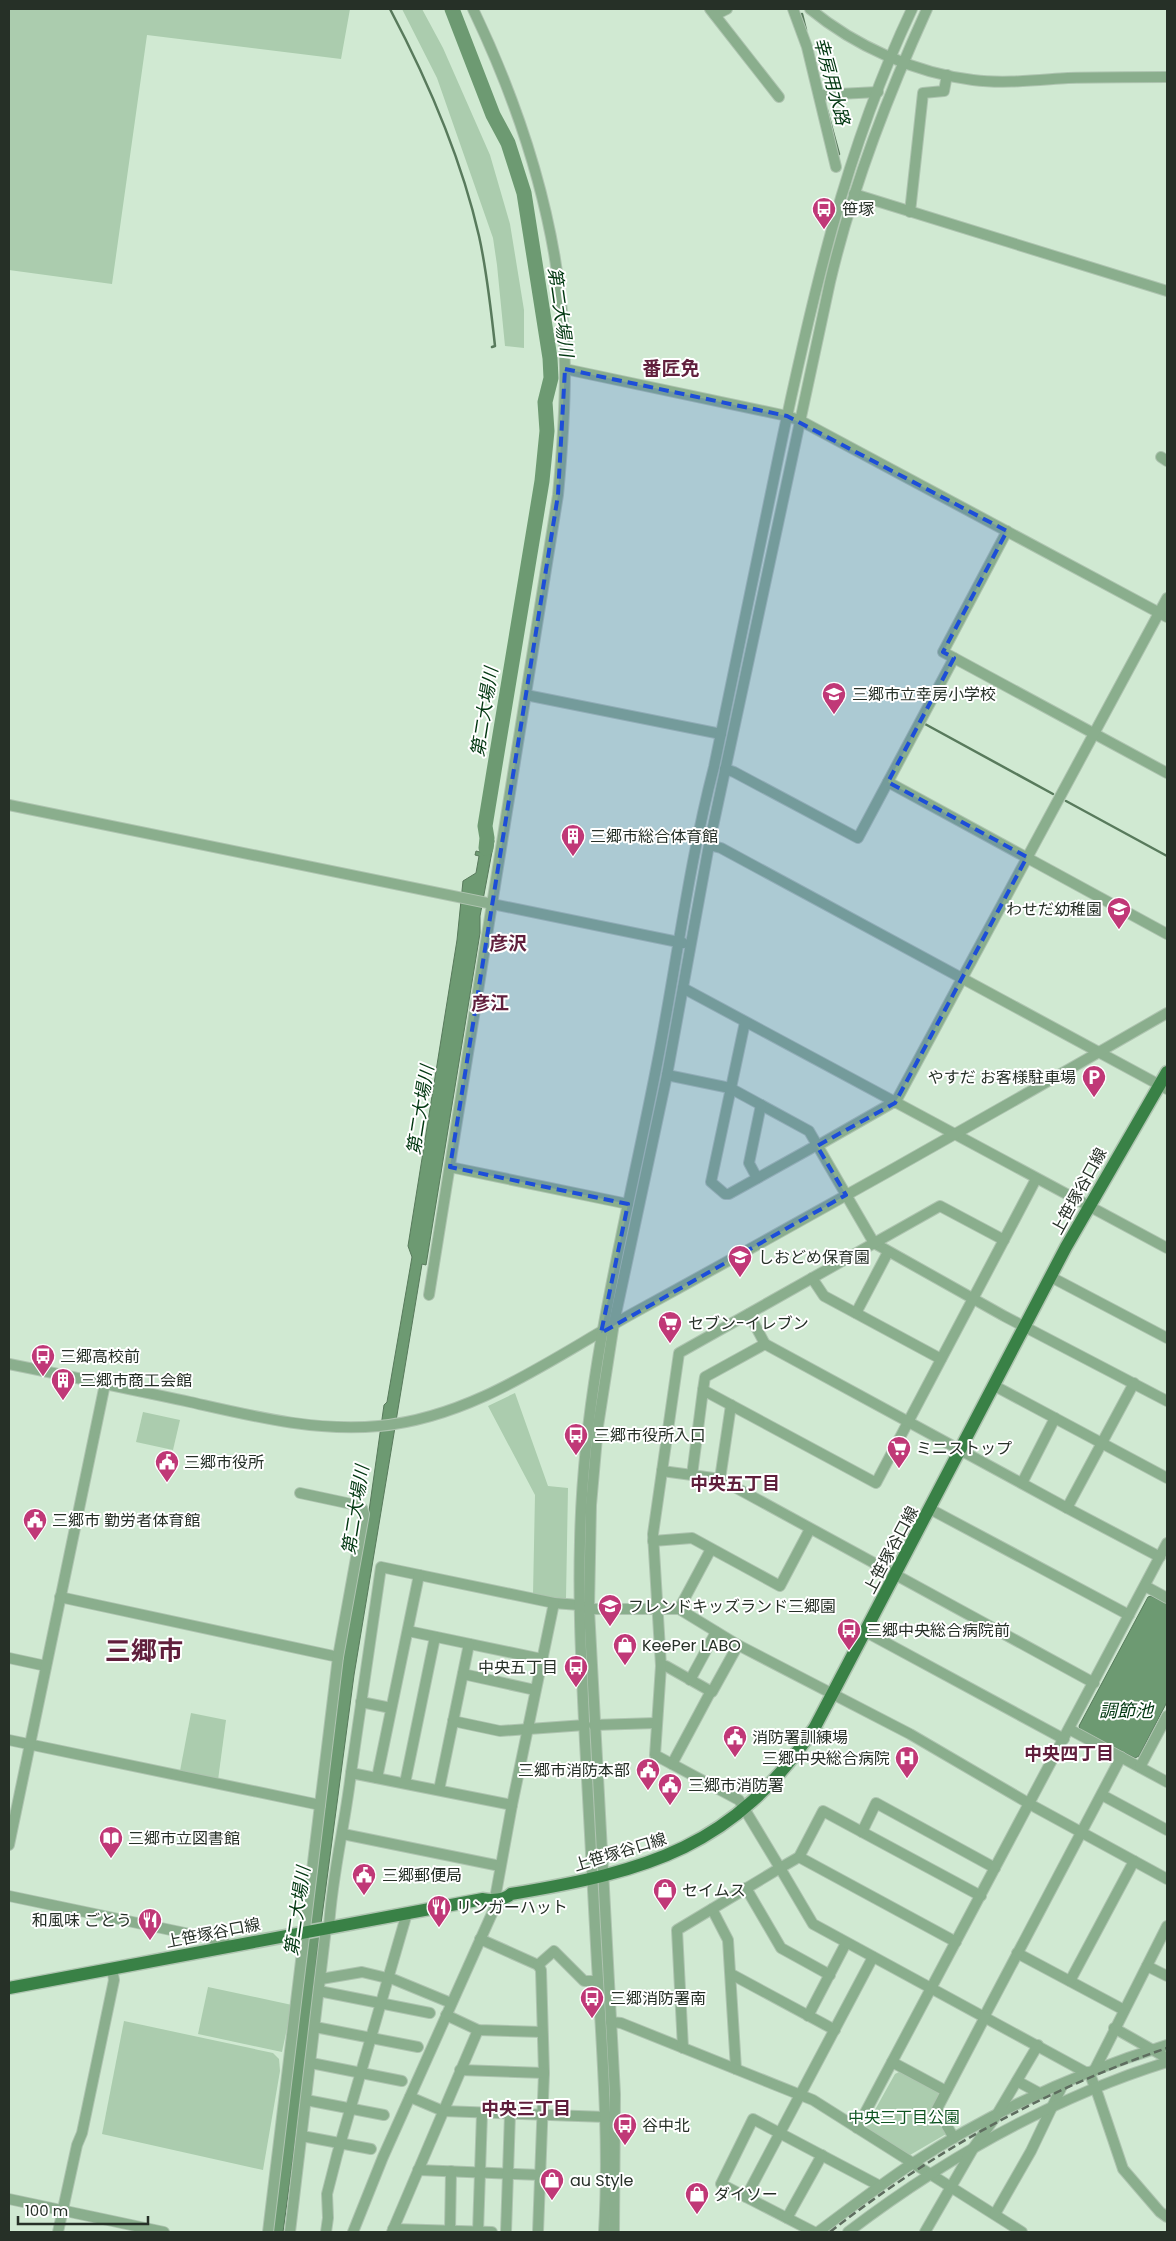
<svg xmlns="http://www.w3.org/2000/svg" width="1176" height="2241" font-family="Poppins,'Noto Sans JP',sans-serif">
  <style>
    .green { fill: #abccae }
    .water { fill: #6d9a72; stroke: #587a5c }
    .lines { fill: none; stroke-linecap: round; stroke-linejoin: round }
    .stream { stroke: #587a5c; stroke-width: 2.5 }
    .river { stroke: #6d9a72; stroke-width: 15 }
    .minor-casing { stroke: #aec4b0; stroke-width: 12 }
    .major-casing { stroke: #aec4b0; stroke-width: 15 }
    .minor { stroke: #8aae8d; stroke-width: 10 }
    .major { stroke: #398146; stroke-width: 12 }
    .rail { stroke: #5e6d5f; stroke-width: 2.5; stroke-dasharray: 8 4; stroke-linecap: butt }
    .marked { fill: #1d4ed8; fill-opacity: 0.2; stroke: #1d4ed8; stroke-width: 4; stroke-dasharray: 10 6; stroke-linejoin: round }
    .labels { text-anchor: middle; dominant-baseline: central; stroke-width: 4; stroke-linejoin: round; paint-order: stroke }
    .poi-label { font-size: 16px; fill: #263027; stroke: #fff; text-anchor: start }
    .street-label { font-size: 16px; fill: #263027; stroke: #fff }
    .park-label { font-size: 16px; fill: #0e5521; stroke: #fff }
    .water-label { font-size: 18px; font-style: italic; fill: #013710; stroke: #fff }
    .neighbourhood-label { font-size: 18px; font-weight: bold; fill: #601f3c; stroke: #fff }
    .quarter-label { font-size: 19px; font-weight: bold; fill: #601f3c; stroke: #fff }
    .town-label { font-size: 26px; font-weight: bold; fill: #601f3c; stroke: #fff }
  </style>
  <rect width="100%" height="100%" fill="#d0e9d2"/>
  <g class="green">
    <polygon points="9,9 350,9 341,59 147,35 112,284 9,270"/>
    <polygon points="402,9 422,9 443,48 490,155 510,224 524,310 524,348 505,346 497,265 493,238 437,78"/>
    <polygon points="515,1393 548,1486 568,1488 566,1598 555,1599 533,1595 535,1495 488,1406"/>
    <polygon points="143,1412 180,1420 173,1450 136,1442"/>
    <polygon points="191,1713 226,1720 218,1780 180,1771"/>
    <polygon points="208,1987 292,2005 282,2052 198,2034"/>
    <polygon points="124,2021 273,2053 279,2059 280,2071 263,2170 102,2134"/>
    <polygon points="899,2072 937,2092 939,2095 932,2109 946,2134 910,2155 867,2129 866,2126 895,2074"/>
  </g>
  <g class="water">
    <polygon points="489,829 494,841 480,916 480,933 426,1265 422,1264 354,1675 317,1954 308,2046 283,2232 273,2232 281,2151 338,1700 337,1689 368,1518 384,1405 387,1402 412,1257 408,1246 457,940 463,881 476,873 479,856 475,855 476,851 480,852 483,830"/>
    <polygon points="1151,1596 1167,1604 1167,1702 1139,1756 1135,1758 1080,1729 1079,1726 1148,1597"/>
  </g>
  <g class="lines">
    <g class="stream">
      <path d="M390 9C428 81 461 157 479 236 487 272 491 309 495 346L492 347"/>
      <polyline points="802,14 806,30"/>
      <polyline points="827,110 839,154"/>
      <polyline points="925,724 1053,794"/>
      <polyline points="1066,801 1167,856"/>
    </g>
    <polyline class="river" points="452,9 493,115 508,143 524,193 550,358 551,378 545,402 547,431 542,481 495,765 485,826 487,838 486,848"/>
    <g class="minor-casing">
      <g id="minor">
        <polyline points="710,9 779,97"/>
        <polyline points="793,9 807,47 836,167"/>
        <path d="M810 9C855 46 915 73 973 80 1004 84 1037 80 1068 78 1101 77 1134 77 1167 77"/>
        <polyline points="715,15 727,9"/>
        <polyline points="819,95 878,92"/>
        <polyline points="854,194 1167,291"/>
        <polyline points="910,212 923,93 944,91 947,75"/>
        <polyline points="565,369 787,416 801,421 1167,617"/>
        <polyline points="1161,457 1167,461"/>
        <polyline points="1007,531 943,652 1167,773"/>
        <polyline points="526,695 721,734"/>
        <polyline points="725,769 734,772 858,838 954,658"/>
        <polyline points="888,782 1167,934"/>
        <polyline points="9,805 683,943"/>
        <polyline points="709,845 721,848 1167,1089"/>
        <polyline points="683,988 1167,1248"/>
        <polyline points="745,1022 711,1182 725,1194 729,1194 817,1145"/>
        <polyline points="667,1075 730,1088 809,1131 874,1243 1004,1316 1167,1401"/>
        <polyline points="895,1103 1167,598"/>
        <polyline points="817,1146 894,1102"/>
        <polyline points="450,1167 628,1204"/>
        <polyline points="757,1178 749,1163 761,1105"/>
        <polyline points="1051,1277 1167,1338"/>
        <polyline points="812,1278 824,1296 941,1359"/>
        <path d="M429 1295 558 495C562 453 565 412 565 370 564 244 527 122 473 9"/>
        <polyline points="856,1313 888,1252"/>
        <polyline points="749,1314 765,1344"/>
        <path d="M9 1364C69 1376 129 1389 190 1402 252 1416 315 1432 379 1426 476 1417 556 1355 639 1310 816 1213 992 1114 1167 1013"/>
        <polyline points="993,1385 1167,1478"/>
        <polyline points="703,1390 876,1483 1036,1179"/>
        <polyline points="662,1471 692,1475"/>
        <polyline points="720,1479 731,1405"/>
        <polyline points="1022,1483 1055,1418"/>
        <polyline points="1067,1508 1160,1557"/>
        <polyline points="930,1509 1129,1615"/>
        <polyline points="653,1541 692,1538 780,1586 810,1529"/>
        <polyline points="1145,1586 1167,1598"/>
        <polyline points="60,1597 338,1657"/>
        <polyline points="679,1609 711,1549"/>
        <polyline points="408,1631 542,1659"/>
        <polyline points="866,1632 1064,1739"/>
        <polyline points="9,1658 46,1666"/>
        <polyline points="661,1666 666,1666 712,1692 738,1645"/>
        <polyline points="463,1674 535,1690"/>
        <polyline points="690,1680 716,1632"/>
        <polyline points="1094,1683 720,1479 692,1475 703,1390 705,1377 765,1344 1067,1508 1134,1383"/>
        <polyline points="361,1702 391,1708"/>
        <polyline points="453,1721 500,1731 585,1725"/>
        <polyline points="594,1725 656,1723"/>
        <polyline points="1069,1729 1167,1782"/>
        <polyline points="9,1740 320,1805"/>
        <polyline points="672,1764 711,1691"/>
        <polyline points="1140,1767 1167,1716"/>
        <polyline points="351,1773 381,1567 554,1603 579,1605 589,1609 679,1609 738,1645 910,1734 1035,1807 1167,1879"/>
        <polyline points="377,1778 419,1575"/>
        <polyline points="405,1783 435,1637"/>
        <polyline points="439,1790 469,1644"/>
        <polyline points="1102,1795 1167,1830"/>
        <polyline points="862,1832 876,1803 995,1868"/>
        <polyline points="343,1834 500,1866"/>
        <polyline points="9,1845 105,1384"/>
        <polyline points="799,1857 956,1942"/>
        <polyline points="746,1888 781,1948 830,1975"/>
        <polyline points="496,1893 512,1805 554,1603"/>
        <polyline points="9,1896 223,1941 229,1946"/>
        <polyline points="981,1896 823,1811 799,1857 780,1868 739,1800 655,1755 661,1666 653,1534 679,1353 940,1206 1004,1240"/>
        <polyline points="712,1909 728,1940 736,2069"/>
        <path d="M329 1927C332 1875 345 1825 351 1773L512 1805"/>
        <polyline points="480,1939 538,1965 541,1970 544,2073 538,2232"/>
        <polyline points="1017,1953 1124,2010"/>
        <polyline points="873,1957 746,2197 721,2184 753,2119 880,2186"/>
        <polyline points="538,1965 554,1951 584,1981 598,1981"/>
        <polyline points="1147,1966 1167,1976"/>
        <polyline points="731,1974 835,2030"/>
        <polyline points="388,1977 451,2003"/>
        <polyline points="321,1979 362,1972 387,1978"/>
        <polyline points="1070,1981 1134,1861"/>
        <polyline points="319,1991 430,2013"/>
        <polyline points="446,2015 478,2030 542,2032"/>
        <polyline points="808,2016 846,1943"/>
        <polyline points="984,2017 1121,1757"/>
        <polyline points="611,2022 621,2023 813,2100 1022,2232"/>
        <polyline points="315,2027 418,2047"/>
        <polyline points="1114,2028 1167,2058"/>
        <polyline points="683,2048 677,1930 780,1868 813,1924 1087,2073"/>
        <polyline points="892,2062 946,2091"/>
        <polyline points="311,2063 402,2081"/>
        <polyline points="460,2070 544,2073"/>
        <polyline points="1094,2071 1167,1926"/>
        <polyline points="1089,2072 1098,2095 1123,2169 1160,2212 1167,2217"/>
        <polyline points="1017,2081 1041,2094"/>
        <polyline points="410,2097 443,2111 606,2117"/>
        <polyline points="306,2100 384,2115"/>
        <polyline points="857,2128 1167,1543"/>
        <polyline points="302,2136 371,2149"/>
        <polyline points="954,2138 937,2109 985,2017"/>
        <polyline points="418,2170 541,2175"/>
        <polyline points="746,2197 814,2232"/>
        <polyline points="9,2199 164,2232"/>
        <polyline points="995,2214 1031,2151 1063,2084"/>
        <polyline points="787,2218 822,2155"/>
        <polyline points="393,2229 492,2232"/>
        <polyline points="450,2231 451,2171"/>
        <polyline points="58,2232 77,2145 82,2133 114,1980 112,1969"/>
        <polyline points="268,2232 338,1657 364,1514 362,1508 356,1505 300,1493"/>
        <polyline points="290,2232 326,1928"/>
        <polyline points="326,2232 328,2218 327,2194 337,2155 407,1913"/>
        <polyline points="353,2232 383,2157 494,1909 496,1899"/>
        <polyline points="392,2232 478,2030"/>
        <polyline points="478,2232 482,2113"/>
        <polyline points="506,2232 510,2114"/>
        <path d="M604 2232C609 2148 603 2064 598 1980 593 1901 589 1822 585 1742 582 1676 578 1609 580 1542 583 1376 627 1221 658 1059 677 961 689 863 714 767 736 663 757 558 779 454 811 302 845 150 912 9"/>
        <path d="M614 2232 615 2094 589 1609 591 1505 598 1426 614 1323 667 1075 709 845 830 282C852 188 887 97 927 9"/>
        <path d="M818 2232C849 2209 880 2185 913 2163 991 2112 1079 2072 1167 2045"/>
        <path d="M848 2232C944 2159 1052 2098 1167 2062"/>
        <polyline points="925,2232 974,2147 996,2116 1038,2045"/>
      </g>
    </g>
    <g class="major-casing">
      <path id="major" d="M9 1988 483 1899C492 1901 505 1900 511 1894 648 1871 734 1848 815 1727L1066 1247 1167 1072"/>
    </g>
    <use href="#minor" class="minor"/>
    <use href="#major" class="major"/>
    <path class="rail" d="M830 2232C932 2152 1044 2090 1167 2048"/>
  </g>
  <path class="marked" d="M565 369 787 416 1007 531 943 652 954 658 888 782 1027 857 895 1103 817 1146 846 1195 601 1333 628 1204 450 1167 558 495Z"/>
  <defs>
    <g id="bus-pin" transform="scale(1.25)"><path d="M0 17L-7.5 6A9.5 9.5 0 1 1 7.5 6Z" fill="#c03877" stroke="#fff"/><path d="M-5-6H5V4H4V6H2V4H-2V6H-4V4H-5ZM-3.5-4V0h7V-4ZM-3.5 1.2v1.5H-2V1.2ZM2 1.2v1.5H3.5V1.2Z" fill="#fff"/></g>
    <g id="school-pin" transform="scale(1.25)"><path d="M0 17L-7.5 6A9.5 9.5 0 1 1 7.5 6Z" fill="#c03877" stroke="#fff"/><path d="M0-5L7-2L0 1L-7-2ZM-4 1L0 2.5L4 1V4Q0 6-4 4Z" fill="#fff"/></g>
    <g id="building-pin" transform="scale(1.25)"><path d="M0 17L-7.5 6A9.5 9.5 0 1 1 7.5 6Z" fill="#c03877" stroke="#fff"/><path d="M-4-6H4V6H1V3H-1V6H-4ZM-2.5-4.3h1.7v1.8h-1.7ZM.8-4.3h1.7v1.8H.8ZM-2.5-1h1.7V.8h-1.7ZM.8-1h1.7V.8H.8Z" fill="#fff"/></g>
    <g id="parking-pin" transform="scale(1.25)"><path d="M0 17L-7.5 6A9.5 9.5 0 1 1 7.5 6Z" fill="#c03877" stroke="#fff"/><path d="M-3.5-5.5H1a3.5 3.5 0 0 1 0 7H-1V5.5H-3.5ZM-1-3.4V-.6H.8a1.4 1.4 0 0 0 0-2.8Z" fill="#fff"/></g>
    <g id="supermarket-pin" transform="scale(1.25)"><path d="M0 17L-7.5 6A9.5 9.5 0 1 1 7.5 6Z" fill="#c03877" stroke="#fff"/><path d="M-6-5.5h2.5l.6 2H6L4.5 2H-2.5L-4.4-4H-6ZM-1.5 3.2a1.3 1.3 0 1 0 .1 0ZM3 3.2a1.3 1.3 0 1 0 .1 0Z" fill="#fff"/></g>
    <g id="civic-pin" transform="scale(1.25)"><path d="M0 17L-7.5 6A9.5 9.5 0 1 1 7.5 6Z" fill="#c03877" stroke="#fff"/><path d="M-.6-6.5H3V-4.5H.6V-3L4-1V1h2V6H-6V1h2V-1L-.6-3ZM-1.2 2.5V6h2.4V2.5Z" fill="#fff"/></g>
    <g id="shop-pin" transform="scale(1.25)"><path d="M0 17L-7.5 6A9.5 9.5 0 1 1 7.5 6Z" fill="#c03877" stroke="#fff"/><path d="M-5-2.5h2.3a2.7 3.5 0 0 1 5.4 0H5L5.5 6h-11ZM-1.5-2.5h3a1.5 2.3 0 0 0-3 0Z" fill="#fff"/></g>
    <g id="hospital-pin" transform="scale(1.25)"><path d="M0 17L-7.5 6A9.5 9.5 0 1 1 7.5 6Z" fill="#c03877" stroke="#fff"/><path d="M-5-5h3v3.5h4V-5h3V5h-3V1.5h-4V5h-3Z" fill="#fff"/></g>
    <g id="library-pin" transform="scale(1.25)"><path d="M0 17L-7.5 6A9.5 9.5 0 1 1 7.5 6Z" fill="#c03877" stroke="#fff"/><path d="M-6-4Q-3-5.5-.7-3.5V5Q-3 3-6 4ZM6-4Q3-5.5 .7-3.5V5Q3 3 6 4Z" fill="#fff"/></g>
    <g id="restaurant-pin" transform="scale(1.25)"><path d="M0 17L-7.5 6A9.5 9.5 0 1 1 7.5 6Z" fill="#c03877" stroke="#fff"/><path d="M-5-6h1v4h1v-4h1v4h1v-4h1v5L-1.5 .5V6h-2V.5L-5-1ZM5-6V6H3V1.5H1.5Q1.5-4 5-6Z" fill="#fff"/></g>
  </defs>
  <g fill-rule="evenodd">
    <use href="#bus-pin" x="824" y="209"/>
    <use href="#school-pin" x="834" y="694"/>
    <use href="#building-pin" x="573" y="836"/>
    <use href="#school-pin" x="1119" y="909"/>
    <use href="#parking-pin" x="1094" y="1077"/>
    <use href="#school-pin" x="740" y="1257"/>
    <use href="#supermarket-pin" x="670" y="1323"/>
    <use href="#bus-pin" x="43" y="1356"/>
    <use href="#building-pin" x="63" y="1380"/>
    <use href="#bus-pin" x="576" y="1435"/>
    <use href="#supermarket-pin" x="899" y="1448"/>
    <use href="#civic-pin" x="167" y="1462"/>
    <use href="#civic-pin" x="35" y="1520"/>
    <use href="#school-pin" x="610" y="1606"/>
    <use href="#bus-pin" x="849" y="1630"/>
    <use href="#shop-pin" x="625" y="1645"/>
    <use href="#bus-pin" x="576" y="1667"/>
    <use href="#civic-pin" x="735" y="1737"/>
    <use href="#hospital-pin" x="907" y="1758"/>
    <use href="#civic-pin" x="648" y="1770"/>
    <use href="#civic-pin" x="670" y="1785"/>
    <use href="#library-pin" x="111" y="1838"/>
    <use href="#civic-pin" x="364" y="1875"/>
    <use href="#shop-pin" x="665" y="1890"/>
    <use href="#restaurant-pin" x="439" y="1907"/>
    <use href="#restaurant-pin" x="150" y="1920"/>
    <use href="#bus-pin" x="592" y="1998"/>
    <use href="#bus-pin" x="625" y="2125"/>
    <use href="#shop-pin" x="552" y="2180"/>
    <use href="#shop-pin" x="697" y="2194"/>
  </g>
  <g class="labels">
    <g class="poi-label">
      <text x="842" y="209">笹塚</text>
      <text x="852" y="694">三郷市立幸房小学校</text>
      <text x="590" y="836">三郷市総合体育館</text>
      <text x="1102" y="909" text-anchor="end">わせだ幼稚園</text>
      <text x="1076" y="1077" text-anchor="end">やすだ お客様駐車場</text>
      <text x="758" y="1257">しおどめ保育園</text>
      <text x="688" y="1323">セブン-イレブン</text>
      <text x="60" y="1356">三郷高校前</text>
      <text x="80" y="1380">三郷市商工会館</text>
      <text x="594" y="1435">三郷市役所入口</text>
      <text x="916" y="1448">ミニストップ</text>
      <text x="184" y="1462">三郷市役所</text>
      <text x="52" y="1520">三郷市 勤労者体育館</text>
      <text x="628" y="1606">フレンドキッズランド三郷園</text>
      <text x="866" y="1630">三郷中央総合病院前</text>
      <text x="642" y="1645">KeePer LABO</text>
      <text x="558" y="1667" text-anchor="end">中央五丁目</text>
      <text x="752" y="1737">消防署訓練場</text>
      <text x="890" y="1758" text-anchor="end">三郷中央総合病院</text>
      <text x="630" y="1770" text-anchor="end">三郷市消防本部</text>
      <text x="688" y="1785">三郷市消防署</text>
      <text x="128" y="1838">三郷市立図書館</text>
      <text x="382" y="1875">三郷郵便局</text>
      <text x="682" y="1890">セイムス</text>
      <text x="456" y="1907">リンガーハット</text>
      <text x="132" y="1920" text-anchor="end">和風味 ごとう</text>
      <text x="610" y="1998">三郷消防署南</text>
      <text x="642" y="2125">谷中北</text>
      <text x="570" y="2180">au Style</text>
      <text x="714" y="2194">ダイソー</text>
    </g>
    <g class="street-label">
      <text transform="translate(1079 1191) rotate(-61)">上笹塚谷口線</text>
      <text transform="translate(891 1550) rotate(-62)">上笹塚谷口線</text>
      <text transform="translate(620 1852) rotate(-17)">上笹塚谷口線</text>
      <text transform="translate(213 1933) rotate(-11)">上笹塚谷口線</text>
    </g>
    <g class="park-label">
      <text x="904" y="2117">中央三丁目公園</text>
    </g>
    <g class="water-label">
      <text transform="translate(832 81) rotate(75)">幸房用水路</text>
      <text transform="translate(561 312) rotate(82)">第二大場川</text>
      <text transform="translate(484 712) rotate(-81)">第二大場川</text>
      <text transform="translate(420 1110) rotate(-81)">第二大場川</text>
      <text transform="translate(355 1510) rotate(-81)">第二大場川</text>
      <text x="1126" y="1710">調節池</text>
      <text transform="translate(297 1911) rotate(-82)">第二大場川</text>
    </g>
    <g class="neighbourhood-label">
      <text x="735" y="1483">中央五丁目</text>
      <text x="1069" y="1753">中央四丁目</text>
      <text x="526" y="2108">中央三丁目</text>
    </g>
    <g class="quarter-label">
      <text x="671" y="368">番匠免</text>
      <text x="508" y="943">彦沢</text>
      <text x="490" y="1003">彦江</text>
    </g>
    <g class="town-label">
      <text x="144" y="1651">三郷市</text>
    </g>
  </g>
  <rect width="1176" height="2241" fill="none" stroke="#263027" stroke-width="20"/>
  <path d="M18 2216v8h130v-8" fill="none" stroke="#263027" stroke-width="2.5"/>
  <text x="25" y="2216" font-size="15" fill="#263027" stroke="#ffffff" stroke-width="4" paint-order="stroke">100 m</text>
</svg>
